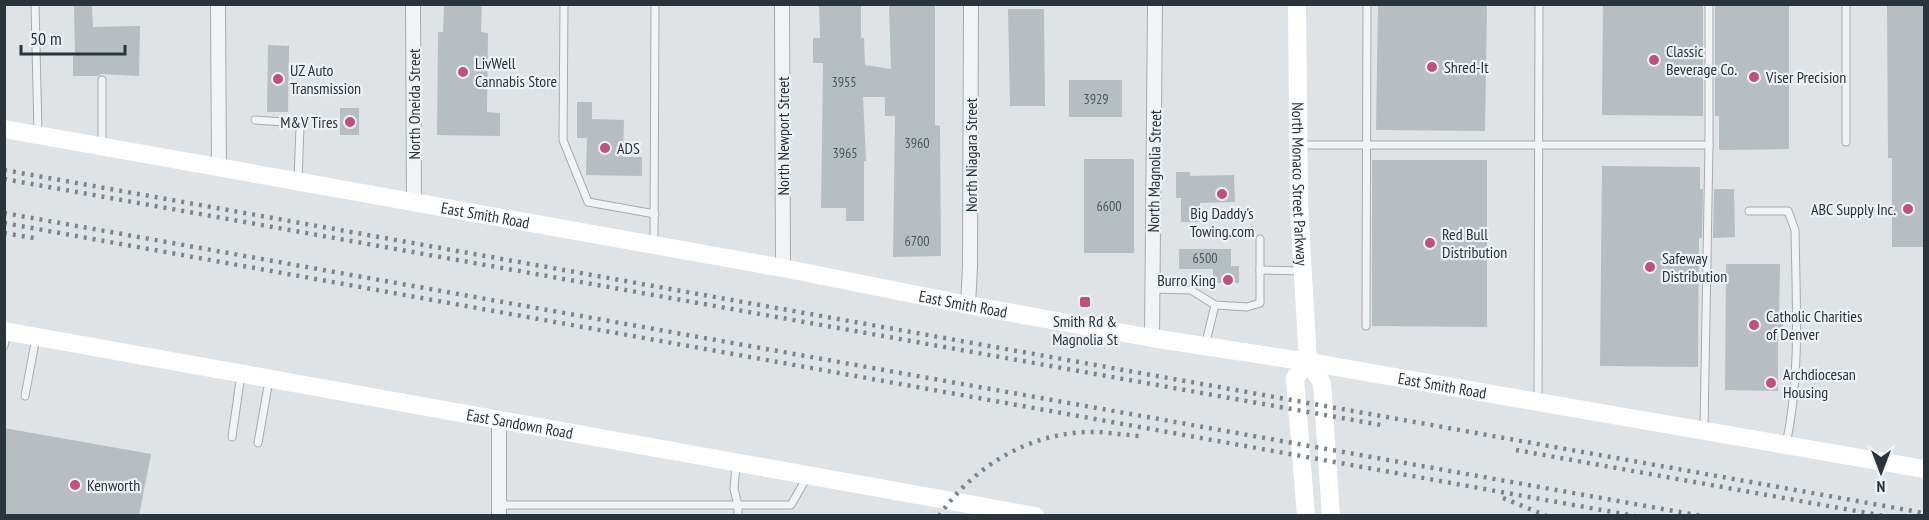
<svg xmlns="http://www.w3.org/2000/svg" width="1929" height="520" font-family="'PT Sans Narrow',sans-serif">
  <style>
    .building { fill: #b6bec2 }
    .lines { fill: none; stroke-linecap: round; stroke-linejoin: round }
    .lane-casing { stroke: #a5abaf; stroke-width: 9 }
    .street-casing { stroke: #a5abaf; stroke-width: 16 }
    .lane { stroke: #f1f3f5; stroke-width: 7 }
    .street { stroke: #f1f3f5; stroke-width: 14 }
    .secondary { stroke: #fff; stroke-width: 18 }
    .rail { stroke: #7a868e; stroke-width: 4.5; stroke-dasharray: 3 6; stroke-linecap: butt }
    .poi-dot { fill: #be517d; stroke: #eef2f4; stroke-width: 2 }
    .labels { text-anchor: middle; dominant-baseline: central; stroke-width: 4.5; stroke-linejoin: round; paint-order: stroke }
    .number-label { font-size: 14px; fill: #4c565d }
    .poi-label { font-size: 16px; fill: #29343b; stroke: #eef2f4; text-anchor: start }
    .street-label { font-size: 16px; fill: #29343b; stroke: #eef2f4 }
  </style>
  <rect width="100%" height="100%" fill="#dfe3e6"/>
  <g class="building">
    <polygon points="74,4 92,4 93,27 140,26 139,76 101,74 98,76 73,76 73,56 75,56"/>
    <polygon points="444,4 482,4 481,32 488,33 487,112 500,113 500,136 437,135 438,32 443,32"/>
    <polygon points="819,4 861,4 861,38 864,38 865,65 891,69 889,4 935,4 935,125 940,126 941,256 893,257 895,116 885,116 885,97 863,97 866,161 864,161 864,221 846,221 846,208 821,208 823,63 813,63 813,38 820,38"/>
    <polygon points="1378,4 1487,4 1485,131 1376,130"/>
    <polygon points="1603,4 1703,4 1703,116 1602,115"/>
    <polygon points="1715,4 1789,4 1789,149 1719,150 1719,116 1715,116"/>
    <polygon points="1887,4 1924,4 1924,247 1892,247 1892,158 1888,158"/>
    <polygon points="1008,9 1044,9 1045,106 1010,106"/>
    <polygon points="268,45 289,46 288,112 267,112"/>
    <rect x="1069" y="80" width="53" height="37"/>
    <polygon points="577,102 592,102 592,119 624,120 623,157 642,157 642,176 586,175 587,138 577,138"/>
    <rect x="340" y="108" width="19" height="27"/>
    <rect x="1084" y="159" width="50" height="94"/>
    <polygon points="1372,160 1487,160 1487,327 1372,326"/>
    <polygon points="1602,166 1700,167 1700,189 1703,189 1702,238 1699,238 1698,367 1600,366"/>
    <polygon points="1176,172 1190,172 1190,176 1234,175 1235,202 1200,203 1200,222 1181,222 1181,198 1176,198"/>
    <polygon points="1714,189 1734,189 1735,237 1713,238"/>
    <polygon points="1179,249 1231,249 1231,266 1239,266 1239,283 1213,283 1213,269 1179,269"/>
    <polygon points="1726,264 1780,264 1779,317 1783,317 1783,333 1778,333 1778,391 1725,390"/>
    <polygon points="4,428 151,454 139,516 4,516"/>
  </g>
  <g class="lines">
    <g class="lane-casing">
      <g id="lane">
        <polyline points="35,4 38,133"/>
        <polyline points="564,4 563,140 588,202 655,214"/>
        <polyline points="1846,4 1846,142"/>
        <polyline points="102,80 102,145"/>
        <polyline points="255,120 298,123 300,127 298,180"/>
        <polyline points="1300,145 1709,145 1709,4"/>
        <path d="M1749 211H1788L1795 230C1796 301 1801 375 1786 445"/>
        <polyline points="654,243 655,4"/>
        <polyline points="1260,270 1302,271"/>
        <polyline points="1153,289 1191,290 1215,305 1247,307 1260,303 1260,239"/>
        <polyline points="1366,326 1367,4"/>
        <polyline points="4,346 7,332"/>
        <polyline points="1205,346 1215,305"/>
        <polyline points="25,396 36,337"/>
        <polyline points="1538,401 1539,4"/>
        <polyline points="1704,428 1709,145"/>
        <polyline points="232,437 241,374"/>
        <polyline points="258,443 269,380"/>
        <polyline points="736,465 734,489 738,505 738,516"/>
        <polyline points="499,505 791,505 807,477"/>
      </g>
    </g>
    <g class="street-casing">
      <g id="street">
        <polyline points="218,4 219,168"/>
        <polyline points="413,4 414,203"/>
        <polyline points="782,4 783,268"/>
        <polyline points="968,305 970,266 971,4"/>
        <polyline points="1152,338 1155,4"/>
        <polyline points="499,420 499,516"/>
      </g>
    </g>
    <use href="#lane" class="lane"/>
    <use href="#street" class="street"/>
    <g class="secondary">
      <path id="s1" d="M1297 4 1299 206 1308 362"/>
      <path id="s2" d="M4 129 783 268 968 305 1152 338 1308 362 1924 469"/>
      <path id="s3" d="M4 331 1035 516"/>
      <polyline points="1308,362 1322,383 1331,516"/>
      <polyline points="1306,516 1295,378 1308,362"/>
    </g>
    <g class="rail">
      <polyline points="4,170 1924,513"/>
      <polyline points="4,179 1381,425"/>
      <polyline points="4,213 1702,516"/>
      <polyline points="4,223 1635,516"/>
      <polyline points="4,233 39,239"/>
      <polyline points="1516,450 1884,516"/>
      <polyline points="1503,498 1547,516"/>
      <path d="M939 516C975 464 1034 430 1098 432 1112 433 1126 435 1140 436"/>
    </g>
  </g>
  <g class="poi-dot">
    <circle cx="1654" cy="60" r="6"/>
    <circle cx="1432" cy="67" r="6"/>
    <circle cx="463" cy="72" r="6"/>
    <circle cx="1754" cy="77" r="6"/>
    <circle cx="278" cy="79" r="6"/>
    <circle cx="350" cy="122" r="6"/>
    <circle cx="605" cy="148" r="6"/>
    <circle cx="1222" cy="194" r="6"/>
    <circle cx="1908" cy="209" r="6"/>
    <circle cx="1430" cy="243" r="6"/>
    <circle cx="1650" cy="267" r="6"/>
    <circle cx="1228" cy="280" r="6"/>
    <rect x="1079" y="296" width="12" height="12" rx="3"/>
    <circle cx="1754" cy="325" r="6"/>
    <circle cx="1771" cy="383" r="6"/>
    <circle cx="75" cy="485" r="6"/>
  </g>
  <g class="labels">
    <g class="number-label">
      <text x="844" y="82">3955</text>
      <text x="1096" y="99">3929</text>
      <text x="917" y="143">3960</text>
      <text x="845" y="153">3965</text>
      <text x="1109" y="206">6600</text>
      <text x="917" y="241">6700</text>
      <text x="1205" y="258">6500</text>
    </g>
    <g class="poi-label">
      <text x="1666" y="51">Classic<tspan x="1666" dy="18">Beverage Co.</tspan></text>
      <text x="475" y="63">LivWell<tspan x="475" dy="18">Cannabis Store</tspan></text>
      <text x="1444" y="67">Shred-It</text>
      <text x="290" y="70">UZ Auto<tspan x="290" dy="18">Transmission</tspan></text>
      <text x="1766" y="77">Viser Precision</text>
      <text x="338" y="122" text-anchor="end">M&amp;V Tires</text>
      <text x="617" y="148">ADS</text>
      <text x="1896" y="209" text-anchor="end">ABC Supply Inc.</text>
      <text x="1222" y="213" text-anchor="middle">Big Daddy's<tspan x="1222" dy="18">Towing.com</tspan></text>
      <text x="1442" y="234">Red Bull<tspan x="1442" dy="18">Distribution</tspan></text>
      <text x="1662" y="258">Safeway<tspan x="1662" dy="18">Distribution</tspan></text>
      <text x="1216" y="280" text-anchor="end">Burro King</text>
      <text x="1766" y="316">Catholic Charities<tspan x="1766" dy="18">of Denver</tspan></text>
      <text x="1085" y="321" text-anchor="middle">Smith Rd &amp;<tspan x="1085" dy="18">Magnolia St</tspan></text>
      <text x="1783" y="374">Archdiocesan<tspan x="1783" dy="18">Housing</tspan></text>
      <text x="87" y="485">Kenworth</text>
    </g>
    <g class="street-label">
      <text transform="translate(414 104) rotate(-90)">North Oneida Street</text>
      <text transform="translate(783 136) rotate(-90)">North Newport Street</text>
      <text transform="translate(971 155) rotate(-90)">North Niagara Street</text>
      <text transform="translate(1154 171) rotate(-89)">North Magnolia Street</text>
      <text stroke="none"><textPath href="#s1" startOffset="180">North Monaco Street Parkway</textPath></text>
      <text stroke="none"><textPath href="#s2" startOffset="489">East Smith Road</textPath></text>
      <text stroke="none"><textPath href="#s2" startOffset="975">East Smith Road</textPath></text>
      <text stroke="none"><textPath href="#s2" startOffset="1461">East Smith Road</textPath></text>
      <text stroke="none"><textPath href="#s3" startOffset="524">East Sandown Road</textPath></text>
    </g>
  </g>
  <rect width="1929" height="520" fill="none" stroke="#29343b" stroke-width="12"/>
  <g transform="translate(1881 472) rotate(180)" stroke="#eef2f4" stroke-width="4.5" paint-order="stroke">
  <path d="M0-4.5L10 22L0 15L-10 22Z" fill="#29343b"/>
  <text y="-9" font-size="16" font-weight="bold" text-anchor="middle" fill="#29343b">N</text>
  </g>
  <path d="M21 45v9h104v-9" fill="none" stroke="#29343b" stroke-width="3"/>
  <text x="30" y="45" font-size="18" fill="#29343b" stroke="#eef2f4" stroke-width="4.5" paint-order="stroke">50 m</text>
</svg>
